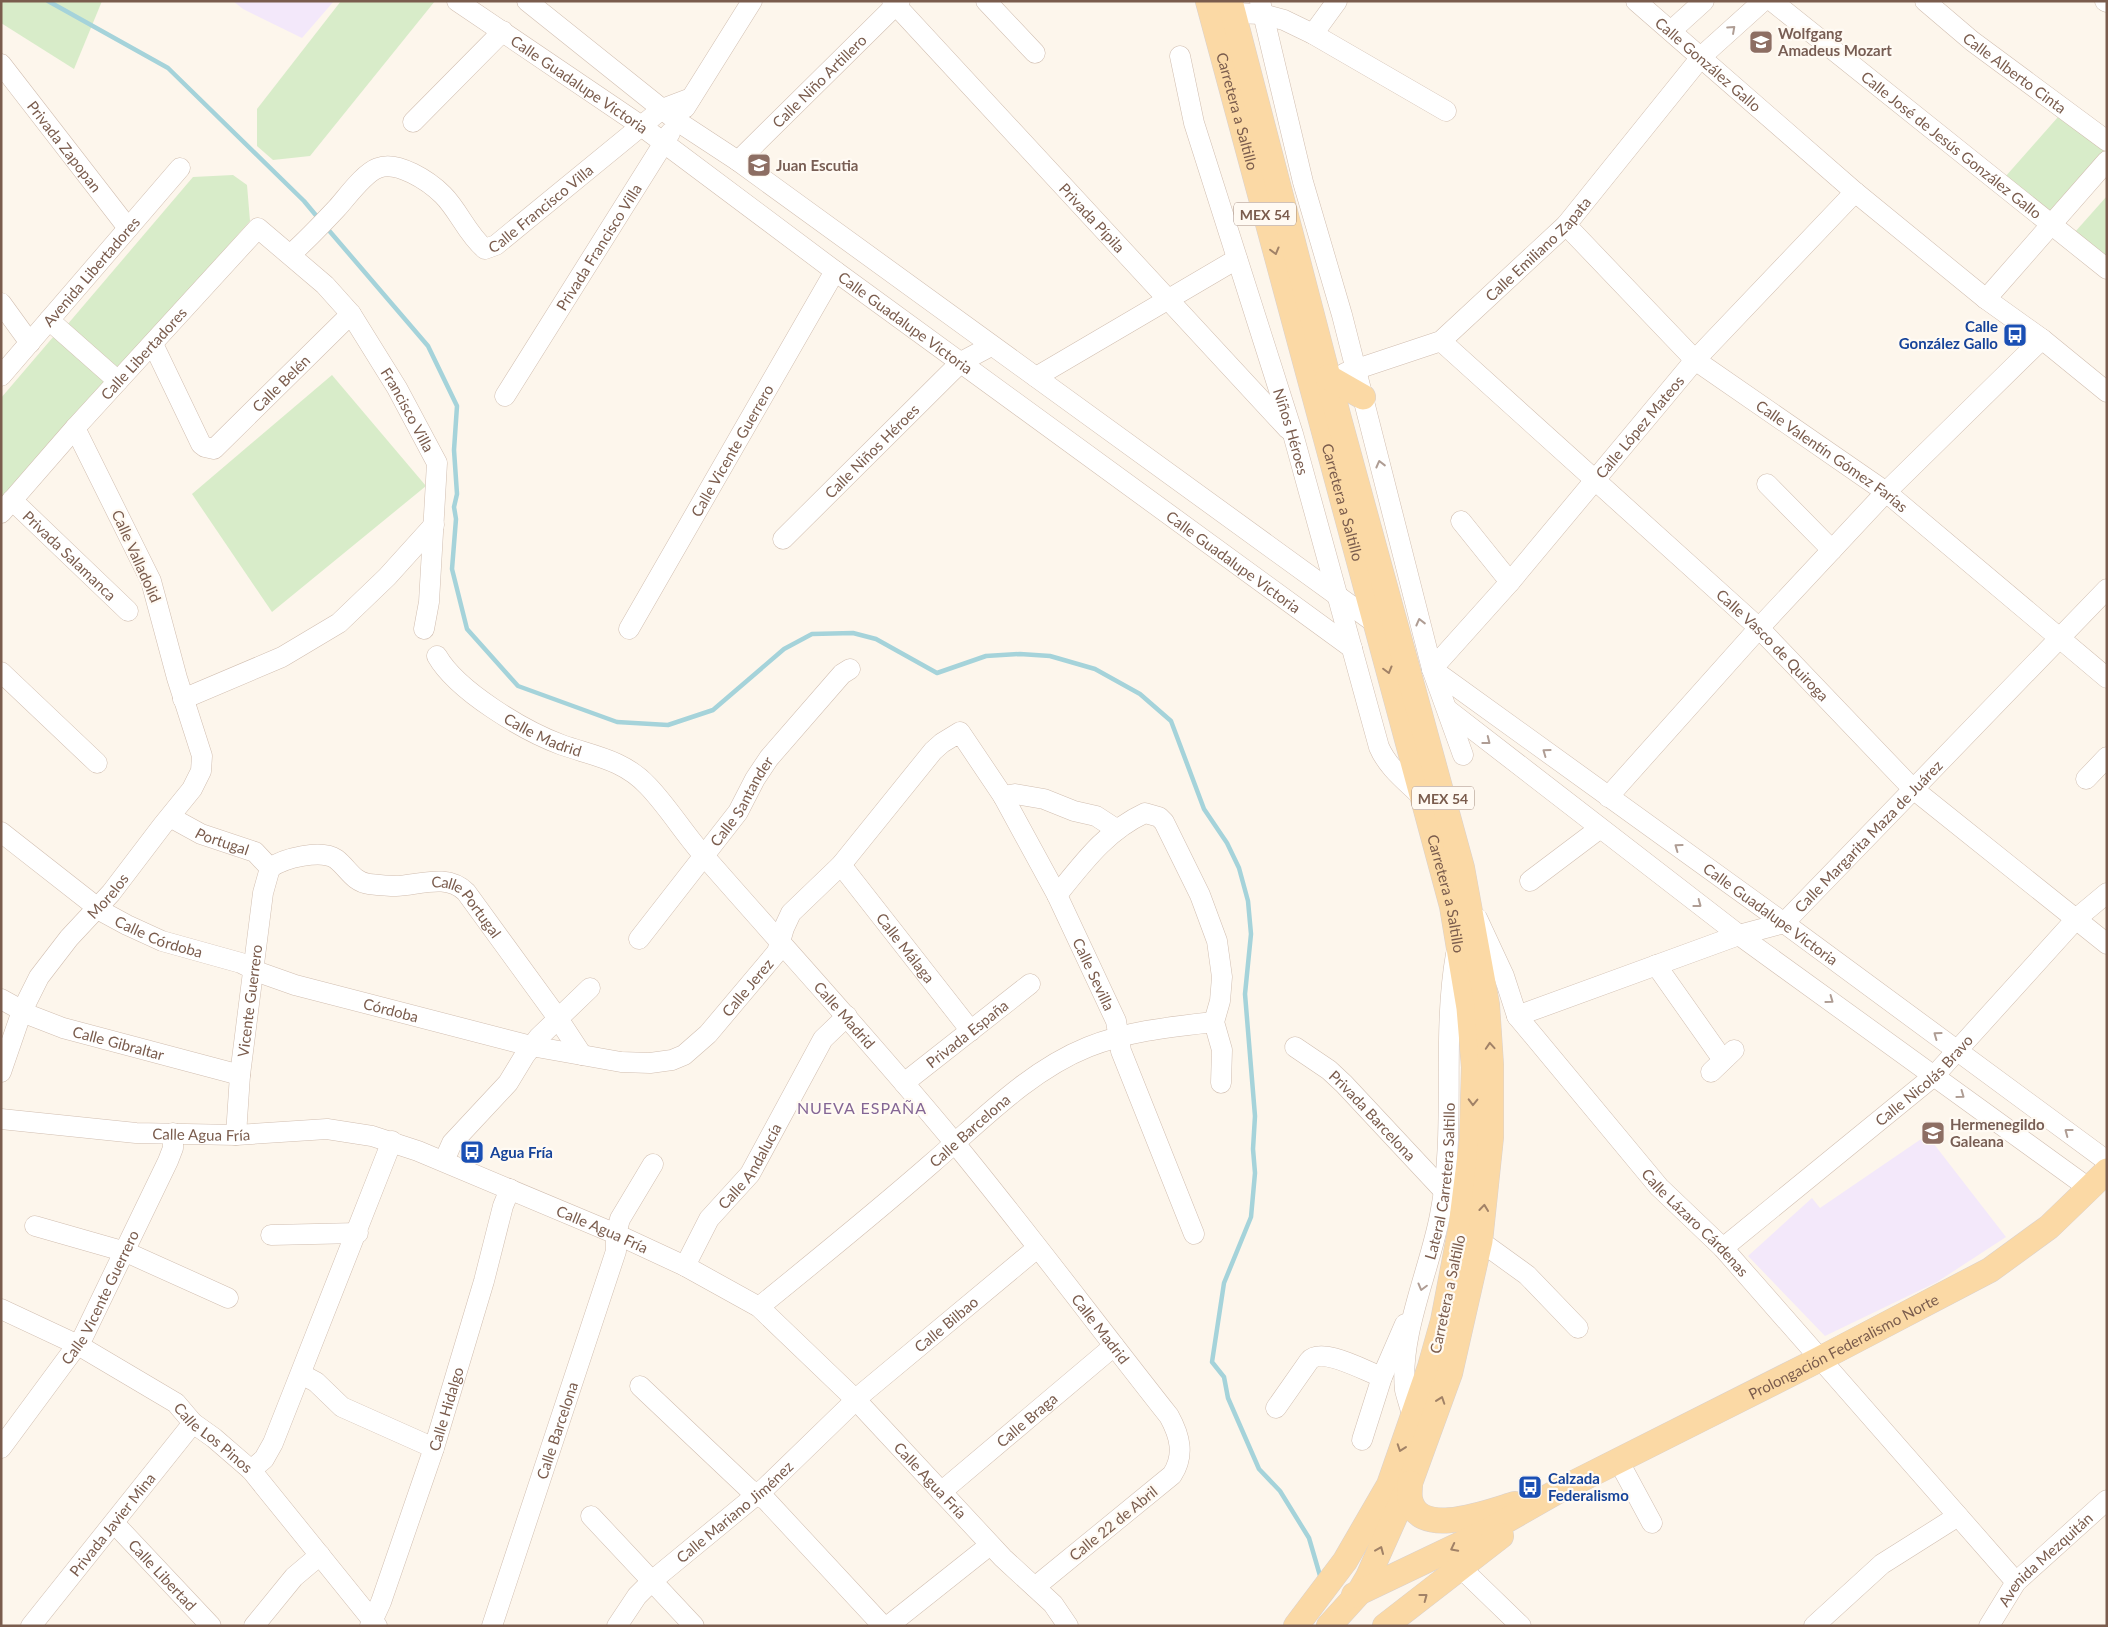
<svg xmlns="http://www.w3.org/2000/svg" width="2108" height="1627" font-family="Lato,sans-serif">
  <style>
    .education { fill: #f3e8fa }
    .green { fill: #d8ecc9 }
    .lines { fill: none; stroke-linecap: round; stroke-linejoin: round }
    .stream { stroke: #a5d3da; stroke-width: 4.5 }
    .minor-casing { stroke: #d1beb0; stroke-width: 21 }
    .major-casing { stroke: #dad1cd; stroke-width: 26 }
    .minor { stroke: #fff; stroke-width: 20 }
    .major { stroke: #fbd9a5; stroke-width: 25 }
    .oneway { stroke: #af9d94 }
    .oneway2 { stroke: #a18267 }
    .labels { text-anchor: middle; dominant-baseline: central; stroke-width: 4.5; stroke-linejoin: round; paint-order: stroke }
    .shield { fill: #fffaf3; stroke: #a28b7f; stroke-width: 1 }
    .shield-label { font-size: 14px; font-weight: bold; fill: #7a5c4d }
    .education-label { font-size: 15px; font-weight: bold; fill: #785e54; stroke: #fffaf3; text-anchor: start }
    .street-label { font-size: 15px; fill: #7a5c4d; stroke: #fffaf3 }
    .transit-label { font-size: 15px; font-weight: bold; fill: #164399; stroke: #fffaf3; text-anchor: start }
    .neighbourhood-label { font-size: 16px; letter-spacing: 1px; fill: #846695; stroke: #fffaf3 }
  </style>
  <rect width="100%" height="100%" fill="#fdf6ec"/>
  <g class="education">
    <polygon points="233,1 334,1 302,38 243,9"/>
    <polygon points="1927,1135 2006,1237 1937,1282 1825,1336 1748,1256 1812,1198 1820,1208"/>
  </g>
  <g class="green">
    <polygon points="1,1 102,1 74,69 1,23"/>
    <polygon points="341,1 435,1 310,156 273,160 257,146 257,109"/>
    <polygon points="2058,117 2104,151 2050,214 2005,177"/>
    <polygon points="233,175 247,185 250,221 118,369 67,325 193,177"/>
    <polygon points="2107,196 2107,258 2075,232"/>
    <polygon points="54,336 107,382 1,506 1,398"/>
    <polygon points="332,375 426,486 272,612 192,494"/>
  </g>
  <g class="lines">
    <g class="stream">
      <polyline points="48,1 168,68 304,201 319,219"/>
      <polyline points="326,227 428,346 457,406 454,450 457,494 454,507 456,519 452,569 467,629 518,686 617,722 668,725 713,710 784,649 812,634 853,633 876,639 937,673 986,656 1020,654 1050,656 1095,669 1140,694 1171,721 1204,809 1227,843 1239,868 1248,901 1251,934 1245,994 1255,1116 1253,1149 1255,1173 1251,1217 1224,1283 1212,1362 1224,1377 1228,1398 1259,1469 1280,1491 1309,1538 1321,1579"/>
    </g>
    <g class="minor-casing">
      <g id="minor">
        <path id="s1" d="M457 1 640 125 835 271 1352 648"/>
        <polyline points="527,1 677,121 738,161 1375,623"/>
        <path id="s2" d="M892 1 1288 429"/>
        <polyline points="986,1 1035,53"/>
        <polyline points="1260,1 1303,182 1342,315 1432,669 1463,755"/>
        <path id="s3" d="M1636 1 1855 192 1986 299 2042 339 2107 392"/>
        <path id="s4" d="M1772 1 2107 269"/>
        <path id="s5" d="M1925 1 1972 41 2107 141"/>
        <polyline points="2105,1 2107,2"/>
        <polyline points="1233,13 1262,14 1284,20 1313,34 1446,111"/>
        <polyline points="1672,30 1704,1"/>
        <polyline points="1313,34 1337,1"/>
        <path id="s6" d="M1180 56 1194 123 1293 434 1379 747C1388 768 1406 781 1422 797"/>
        <path id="s7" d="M1 64 128 228"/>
        <polyline points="685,108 752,1"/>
        <polyline points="413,122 503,31"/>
        <path id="s8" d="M738 161 900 1"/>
        <path id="s9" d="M1566 225 1695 360 1886 492 2107 678"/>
        <path id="s10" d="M291 254C307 240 322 224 337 208 347 197 364 173 378 168 397 160 429 181 443 195 459 211 467 234 485 249L496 245 662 109 691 98"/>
        <polyline points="1986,299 2107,161"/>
        <polyline points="1,303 30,343"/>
        <polyline points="49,320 118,381"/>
        <path id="s11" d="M1441 341 1759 628 1912 788 2107 944"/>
        <path id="s12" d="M153 344 201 444 205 447 214 449 351 314"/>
        <path id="s13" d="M1345 373 1441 341 1566 225 1702 56 1763 1"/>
        <path id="s14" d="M1 376 180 168"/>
        <polyline points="1036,377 1237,259"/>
        <path id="s15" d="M505 396 670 133"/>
        <polyline points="1767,484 1832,550"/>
        <path id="s16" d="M12 500 128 611"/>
        <path id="s17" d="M1 513 75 428 258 228 325 285 351 314 397 388 437 463 429 602 424 629"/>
        <polyline points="1461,521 1510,582"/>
        <path id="s18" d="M783 539 961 362 991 346"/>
        <path id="s19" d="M629 629 835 271"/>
        <path id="s20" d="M437 656C457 691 524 731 562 745 594 756 624 760 648 786 669 808 685 835 705 857 788 952 873 1044 953 1141 1027 1231 1097 1325 1169 1416 1180 1436 1185 1455 1172 1475L1035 1587"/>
        <path id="s21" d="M1432 669 1784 923 2107 1161"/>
        <path id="s22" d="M1432 669 1510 582 1695 360 1855 192"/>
        <polyline points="1,672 97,763"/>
        <polyline points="183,699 282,657 339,623 387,577 434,525"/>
        <polyline points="1448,710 1739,935 2090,1189"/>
        <polyline points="2086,779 2107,757"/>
        <polyline points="1003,796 1015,794 1044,799 1074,811 1096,816 1116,829"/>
        <polyline points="1608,797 1759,628 1886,492 2042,339"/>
        <path id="s23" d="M170 817 201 834 255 852 270 868"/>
        <path id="s24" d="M1 832 103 912 127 925 162 941 241 963 261 973 295 985 531 1046 621 1062 650 1063 672 1060 684 1055 708 1034 777 952 784 928 791 913 841 865 933 751 942 743 960 732 1003 796 1057 895 1116 1021 1121 1051 1194 1234"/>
        <path id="s25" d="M841 865 971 1031"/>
        <path id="s26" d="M270 868C284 858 321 849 336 859 348 868 353 882 369 884 378 885 388 886 396 886 419 885 447 873 466 892L557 1017 582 1055"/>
        <polyline points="1530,881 1599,829"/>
        <path d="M1057 895C1083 863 1106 831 1145 813L1159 817 1164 822 1200 895 1217 941 1222 977 1220 1001 1214 1022 1222 1050 1221 1083"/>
        <path id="s27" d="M1477 918 1504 976 1517 1016 1659 1187 1723 1248 2016 1582"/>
        <path id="s28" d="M639 939 738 812 755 779 769 758 842 674 850 669"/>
        <polyline points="1656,965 1723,1060"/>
        <path id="s29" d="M1 999 32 1016 63 1028 240 1075"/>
        <path id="s30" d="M1517 1016 1739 935 1784 923 2107 589"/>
        <path id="s31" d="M1295 1047 1329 1070 1344 1084 1444 1191"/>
        <path id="s32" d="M1 1072 22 1011 39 977 69 938 111 893 162 826 192 789 201 771 202 756 177 678 151 581 75 428"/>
        <polyline points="1711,1072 1734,1050"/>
        <path id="s33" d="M904 1083 1030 984"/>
        <path id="s34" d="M1 1119 136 1133 236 1135 327 1129 372 1136 418 1151 616 1234 685 1266 759 1307 856 1400 1003 1558 1053 1604 1068 1626"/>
        <path id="s35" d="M236 1135 240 1075 263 893 270 868"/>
        <polyline points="444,1161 452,1143 508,1083 525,1055 539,1037 590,988"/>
        <polyline points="35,1226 126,1252 228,1298"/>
        <polyline points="271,1235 358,1233"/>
        <polyline points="1480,1241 1527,1275 1578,1328"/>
        <path id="s36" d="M1723 1248 1935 1075 2077 918 2107 893"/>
        <path id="s37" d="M685 1266 709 1219 750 1174 823 1039 847 1016"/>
        <path id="s38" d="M759 1307C817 1260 875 1213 931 1164 979 1123 1028 1071 1088 1047 1129 1031 1170 1027 1214 1022"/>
        <path id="s39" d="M1 1309 78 1345 176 1403 193 1423 214 1438 251 1470 377 1626"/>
        <polyline points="301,1374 316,1382 342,1407 434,1448"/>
        <polyline points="640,1386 749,1489 766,1500 883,1626"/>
        <path d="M1276 1408 1309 1361C1321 1346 1365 1371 1382 1377"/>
        <path id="s40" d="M1412 1415C1410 1407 1407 1398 1405 1390 1399 1335 1430 1269 1440 1215 1457 1129 1441 1040 1456 954"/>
        <polyline points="1362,1440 1382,1377 1405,1324"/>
        <path id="s41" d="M1 1448 83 1337 168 1161 173 1148V1133"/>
        <polyline points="1618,1460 1652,1523"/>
        <polyline points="251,1470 264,1459 273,1443 392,1141"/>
        <path id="s42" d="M941 1492 1114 1346"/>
        <polyline points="591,1516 694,1626"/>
        <path id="s43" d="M114 1523 211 1626"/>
        <polyline points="1461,1568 1521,1626"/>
        <path id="s44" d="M31 1626 193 1423"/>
        <polyline points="254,1626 294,1577 320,1555"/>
        <path id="s45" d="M370 1626 381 1602 434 1448 484 1281 503 1206 510 1189"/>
        <path id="s46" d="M492 1626 616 1251V1234L620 1219 653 1164"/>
        <path id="s47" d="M617 1626 637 1596 653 1580 766 1487 863 1393 1036 1249"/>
        <polyline points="888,1626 990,1545"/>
        <polyline points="1814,1626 1882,1564 1958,1516"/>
        <path id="s48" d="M1989 1626 2016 1582 2107 1500"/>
      </g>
    </g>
    <g class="major-casing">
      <g id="major">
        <path id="s49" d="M1208 1 1452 906 1469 1008 1474 1067 1472 1139 1461 1227 1443 1321 1430 1367 1389 1485 1345 1561 1296 1626"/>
        <polyline points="1230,1 1339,419 1462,868 1487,1005 1491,1065 1491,1137 1480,1241 1450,1373 1410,1483 1368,1577 1358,1594 1329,1626"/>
        <polyline points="1328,377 1363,397"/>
        <path d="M1410 1483C1410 1488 1409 1494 1410 1499 1418 1540 1491 1511 1515 1504"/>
        <path id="s50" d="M1354 1595 1486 1532 1558 1491 1820 1359 1990 1270 2049 1227 2107 1171"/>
        <polyline points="1385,1626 1501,1536"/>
      </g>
    </g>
    <use href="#minor" class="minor"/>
    <use href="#major" class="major"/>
  </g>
  <defs><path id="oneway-chevron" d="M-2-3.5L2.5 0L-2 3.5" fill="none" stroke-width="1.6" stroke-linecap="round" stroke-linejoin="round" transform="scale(1.25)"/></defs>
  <g class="oneway">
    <use href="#oneway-chevron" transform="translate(1732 29) rotate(-42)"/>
    <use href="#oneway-chevron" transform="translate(1380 464) rotate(-104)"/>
    <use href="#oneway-chevron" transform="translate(1420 622) rotate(-104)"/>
    <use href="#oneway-chevron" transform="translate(1487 741) rotate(38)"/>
    <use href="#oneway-chevron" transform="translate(1546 752) rotate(-144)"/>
    <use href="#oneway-chevron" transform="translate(1678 847) rotate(-144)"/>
    <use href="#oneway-chevron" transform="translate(1698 904) rotate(37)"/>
    <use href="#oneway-chevron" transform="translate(1830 1000) rotate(36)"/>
    <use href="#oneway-chevron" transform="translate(1937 1035) rotate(-144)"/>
    <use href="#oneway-chevron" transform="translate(1961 1095) rotate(36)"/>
    <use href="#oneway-chevron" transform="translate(2068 1132) rotate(-143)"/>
    <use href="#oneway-chevron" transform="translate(1422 1287) rotate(105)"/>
  </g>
  <g class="oneway2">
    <use href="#oneway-chevron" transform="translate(1275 251) rotate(75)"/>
    <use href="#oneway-chevron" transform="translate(1388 670) rotate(75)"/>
    <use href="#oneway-chevron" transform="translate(1490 1046) rotate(-94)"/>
    <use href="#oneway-chevron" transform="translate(1473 1102) rotate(91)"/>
    <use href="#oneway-chevron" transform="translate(1484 1208) rotate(-84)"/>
    <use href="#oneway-chevron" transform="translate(1441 1400) rotate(-71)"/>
    <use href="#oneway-chevron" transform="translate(1401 1448) rotate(109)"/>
    <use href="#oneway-chevron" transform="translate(1454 1548) rotate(153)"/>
    <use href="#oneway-chevron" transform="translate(1380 1550) rotate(-67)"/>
    <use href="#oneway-chevron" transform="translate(1424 1597) rotate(-37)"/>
  </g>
  <defs>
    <g id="school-square" transform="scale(1.25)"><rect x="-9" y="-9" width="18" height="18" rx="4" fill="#8d6e63" stroke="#fffaf3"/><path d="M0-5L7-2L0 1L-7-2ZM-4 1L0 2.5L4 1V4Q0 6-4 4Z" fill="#fff"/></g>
    <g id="bus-square" transform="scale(1.25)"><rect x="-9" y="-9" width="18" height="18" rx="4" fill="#1a4fb4" stroke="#fffaf3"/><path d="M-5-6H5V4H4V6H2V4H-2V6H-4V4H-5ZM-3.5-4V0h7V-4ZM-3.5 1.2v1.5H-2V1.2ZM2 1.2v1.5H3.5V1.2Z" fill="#fff"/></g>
  </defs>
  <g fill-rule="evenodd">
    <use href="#school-square" x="1761" y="42"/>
    <use href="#school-square" x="759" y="165"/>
    <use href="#bus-square" x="2015" y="335"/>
    <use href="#school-square" x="1933" y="1133"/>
    <use href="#bus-square" x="472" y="1152"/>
    <use href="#bus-square" x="1530" y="1487"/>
  </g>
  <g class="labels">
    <g class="shield">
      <rect x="1234" y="202.5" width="62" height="23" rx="4"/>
      <rect x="1412" y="786.5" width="62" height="23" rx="4"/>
    </g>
    <g class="shield-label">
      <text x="1265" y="214">MEX 54</text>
      <text x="1443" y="798">MEX 54</text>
    </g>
    <g class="education-label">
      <text x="1778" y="33">Wolfgang<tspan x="1778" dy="17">Amadeus Mozart</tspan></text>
      <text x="776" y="165">Juan Escutia</text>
      <text x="1950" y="1124">Hermenegildo<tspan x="1950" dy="17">Galeana</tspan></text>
    </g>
    <g class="street-label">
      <text stroke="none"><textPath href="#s3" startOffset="96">Calle González Gallo</textPath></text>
      <text stroke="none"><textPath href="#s5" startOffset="115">Calle Alberto Cinta</textPath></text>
      <text stroke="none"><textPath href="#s8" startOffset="114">Calle Niño Artillero</textPath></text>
      <text stroke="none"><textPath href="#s1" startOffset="148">Calle Guadalupe Victoria</textPath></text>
      <text stroke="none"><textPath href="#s49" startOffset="114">Carretera a Saltillo</textPath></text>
      <text stroke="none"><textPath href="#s4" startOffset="230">Calle José de Jesús González Gallo</textPath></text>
      <text stroke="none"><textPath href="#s7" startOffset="104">Privada Zapopan</textPath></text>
      <text stroke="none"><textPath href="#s10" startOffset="334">Calle Francisco Villa</textPath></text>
      <text stroke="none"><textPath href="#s2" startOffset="295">Privada Pípila</textPath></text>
      <text stroke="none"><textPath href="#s15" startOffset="176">Privada Francisco Villa</textPath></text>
      <text stroke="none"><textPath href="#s13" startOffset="235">Calle Emiliano Zapata</textPath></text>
      <text stroke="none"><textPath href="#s14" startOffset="138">Avenida Libertadores</textPath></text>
      <text stroke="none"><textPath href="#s1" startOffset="552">Calle Guadalupe Victoria</textPath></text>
      <text stroke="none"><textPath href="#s17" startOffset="214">Calle Libertadores</textPath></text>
      <text stroke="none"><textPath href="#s12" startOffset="219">Calle Belén</textPath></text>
      <text stroke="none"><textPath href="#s17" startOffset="622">Francisco Villa</textPath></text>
      <text stroke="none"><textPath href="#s22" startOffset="319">Calle López Mateos</textPath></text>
      <text stroke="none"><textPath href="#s6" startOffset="392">Niños Héroes</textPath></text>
      <text stroke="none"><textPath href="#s19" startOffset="206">Calle Vicente Guerrero</textPath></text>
      <text stroke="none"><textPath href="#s18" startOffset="125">Calle Niños Héroes</textPath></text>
      <text stroke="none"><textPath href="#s9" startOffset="354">Calle Valentín Gómez Farías</textPath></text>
      <text stroke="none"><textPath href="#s49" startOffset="519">Carretera a Saltillo</textPath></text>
      <text stroke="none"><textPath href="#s16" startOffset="80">Privada Salamanca</textPath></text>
      <text transform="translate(137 556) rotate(66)">Calle Valladolid</text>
      <text stroke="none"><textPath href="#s1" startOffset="958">Calle Guadalupe Victoria</textPath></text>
      <text stroke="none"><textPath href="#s11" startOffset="450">Calle Vasco de Quiroga</textPath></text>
      <text stroke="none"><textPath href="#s20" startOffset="134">Calle Madrid</textPath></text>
      <text stroke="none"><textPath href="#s28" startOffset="172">Calle Santander</textPath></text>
      <text stroke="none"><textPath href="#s30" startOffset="404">Calle Margarita Maza de Juárez</textPath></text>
      <text stroke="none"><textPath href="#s23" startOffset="58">Portugal</textPath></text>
      <text stroke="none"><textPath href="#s49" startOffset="924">Carretera a Saltillo</textPath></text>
      <text stroke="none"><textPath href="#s32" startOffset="209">Morelos</textPath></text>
      <text stroke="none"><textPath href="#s26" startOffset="220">Calle Portugal</textPath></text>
      <text stroke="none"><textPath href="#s21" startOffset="418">Calle Guadalupe Victoria</textPath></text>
      <text stroke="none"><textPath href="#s24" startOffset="191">Calle Córdoba</textPath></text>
      <text stroke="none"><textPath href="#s25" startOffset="105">Calle Málaga</textPath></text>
      <text stroke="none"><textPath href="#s24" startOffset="1442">Calle Sevilla</textPath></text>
      <text stroke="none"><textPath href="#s24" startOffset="828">Calle Jerez</textPath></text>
      <text stroke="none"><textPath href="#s35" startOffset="135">Vicente Guerrero</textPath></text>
      <text stroke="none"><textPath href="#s24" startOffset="435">Córdoba</textPath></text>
      <text stroke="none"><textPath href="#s20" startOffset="554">Calle Madrid</textPath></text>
      <text stroke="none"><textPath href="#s33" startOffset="80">Privada España</textPath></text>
      <text stroke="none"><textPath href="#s29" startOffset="126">Calle Gibraltar</textPath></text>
      <text stroke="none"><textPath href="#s36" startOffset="262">Calle Nicolás Bravo</textPath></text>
      <text stroke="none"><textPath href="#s31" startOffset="104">Privada Barcelona</textPath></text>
      <text stroke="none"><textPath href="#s38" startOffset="275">Calle Barcelona</textPath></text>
      <text stroke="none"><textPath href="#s34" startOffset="201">Calle Agua Fría</textPath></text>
      <text stroke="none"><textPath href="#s37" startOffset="120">Calle Andalucía</textPath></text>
      <text stroke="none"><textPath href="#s40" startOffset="239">Lateral Carretera Saltillo</textPath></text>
      <text stroke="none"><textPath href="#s27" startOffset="379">Calle Lázaro Cárdenas</textPath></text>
      <text stroke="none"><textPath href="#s34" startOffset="621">Calle Agua Fría</textPath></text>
      <text transform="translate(1447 1294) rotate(-78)">Carretera a Saltillo</text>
      <text stroke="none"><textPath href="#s41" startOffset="181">Calle Vicente Guerrero</textPath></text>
      <text stroke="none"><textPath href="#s47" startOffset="448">Calle Bilbao</textPath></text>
      <text stroke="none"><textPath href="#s20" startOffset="959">Calle Madrid</textPath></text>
      <text stroke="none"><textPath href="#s50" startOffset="549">Prolongación Federalismo Norte</textPath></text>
      <text stroke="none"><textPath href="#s45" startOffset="230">Calle Hidalgo</textPath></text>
      <text stroke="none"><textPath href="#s42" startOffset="112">Calle Braga</textPath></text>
      <text stroke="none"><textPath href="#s46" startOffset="206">Calle Barcelona</textPath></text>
      <text stroke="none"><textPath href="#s39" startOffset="250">Calle Los Pinos</textPath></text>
      <text stroke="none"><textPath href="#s34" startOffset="1040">Calle Agua Fría</textPath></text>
      <text stroke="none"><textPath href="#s47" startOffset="165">Calle Mariano Jiménez</textPath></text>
      <text transform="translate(1113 1523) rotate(-39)">Calle 22 de Abril</text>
      <text stroke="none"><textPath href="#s44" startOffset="130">Privada Javier Mina</textPath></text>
      <text stroke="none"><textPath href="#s48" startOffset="88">Avenida Mezquitán</textPath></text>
      <text stroke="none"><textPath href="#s43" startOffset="71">Calle Libertad</textPath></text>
    </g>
    <g class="transit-label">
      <text x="1998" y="326" text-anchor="end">Calle<tspan x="1998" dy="17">González Gallo</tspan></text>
      <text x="490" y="1152">Agua Fría</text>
      <text x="1548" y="1478">Calzada<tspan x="1548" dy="17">Federalismo</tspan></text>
    </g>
    <g class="neighbourhood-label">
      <text x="862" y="1107">NUEVA ESPAÑA</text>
    </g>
  </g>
  <rect width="2108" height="1627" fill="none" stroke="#7a5c4d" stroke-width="5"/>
</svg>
